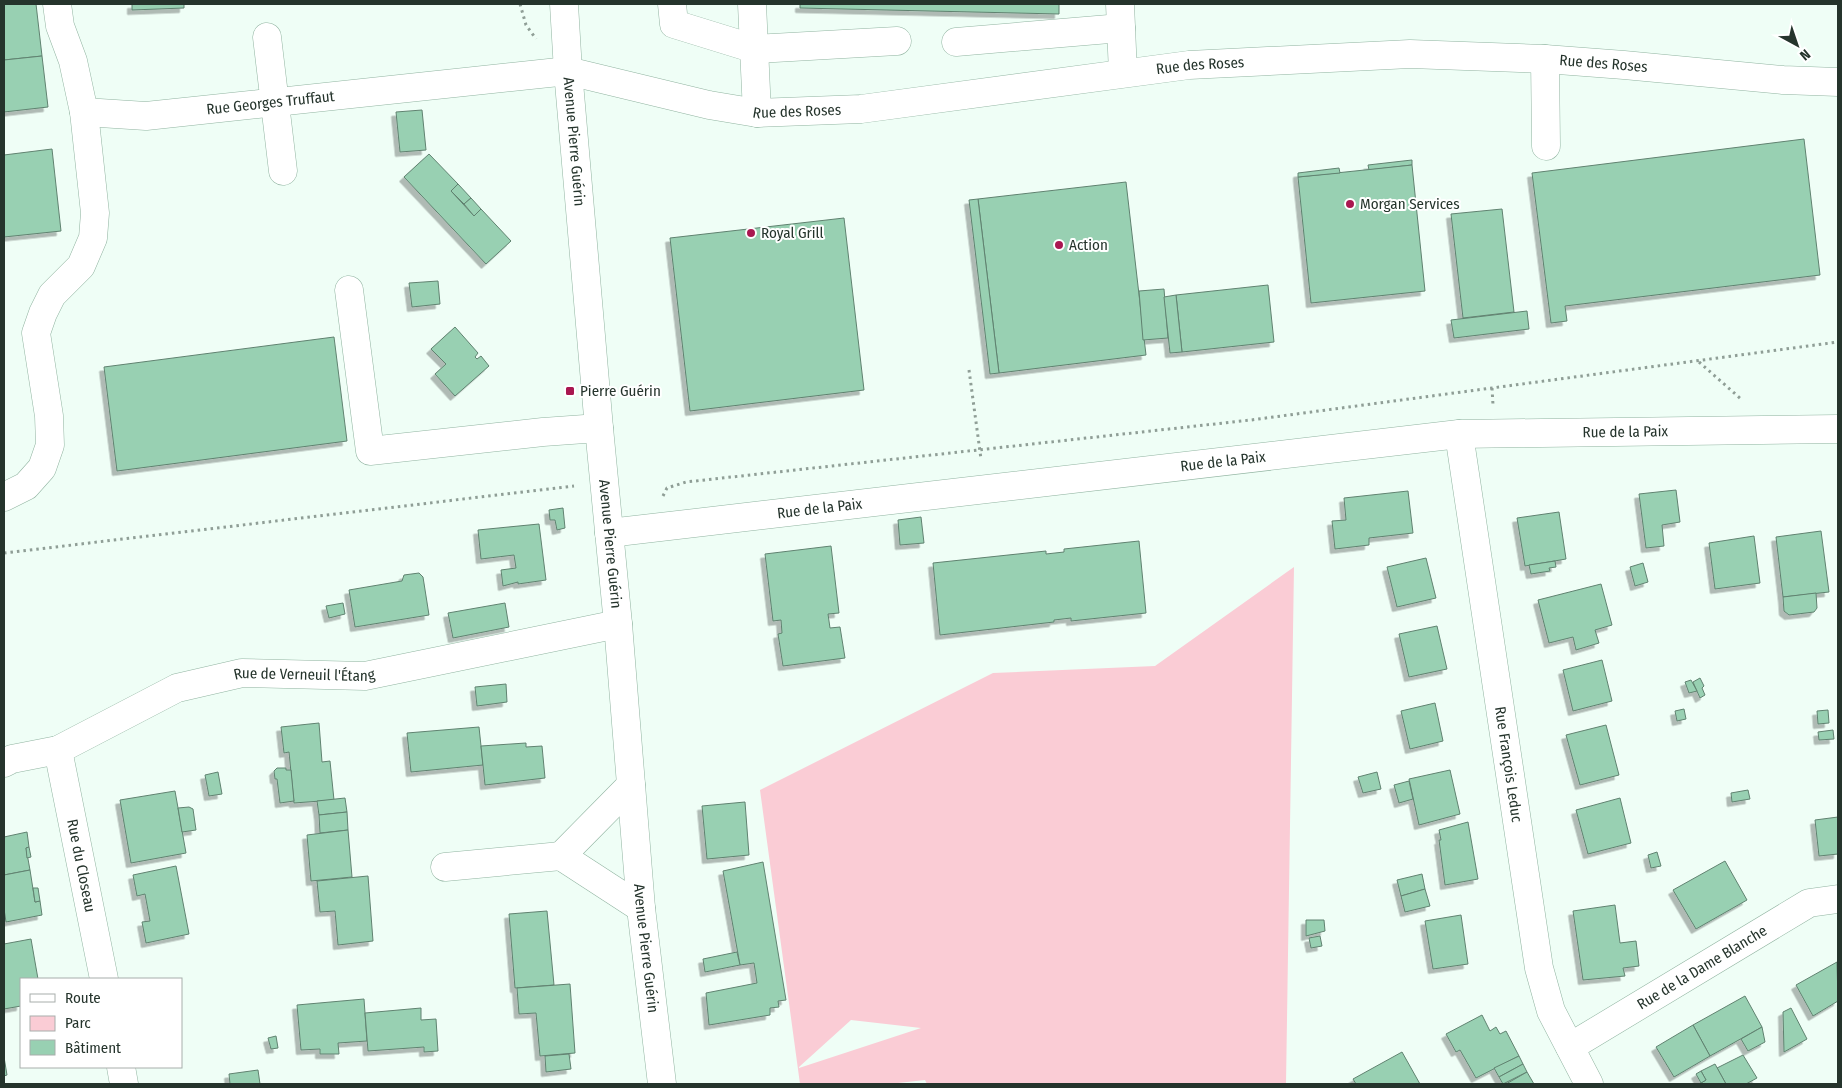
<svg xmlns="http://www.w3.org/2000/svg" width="1842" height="1088" font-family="'Fira Sans Condensed',sans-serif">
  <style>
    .green { fill: #faccd5; fill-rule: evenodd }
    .building { fill: #98d0b2; stroke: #608270; filter: url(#shadow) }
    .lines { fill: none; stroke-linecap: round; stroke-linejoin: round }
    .minor-casing { stroke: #91b4a1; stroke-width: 29 }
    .path { stroke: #8f9e96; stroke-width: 3; stroke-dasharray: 2.5 4; stroke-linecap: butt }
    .minor { stroke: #fff; stroke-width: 28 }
    .poi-dot { fill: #a91750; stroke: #fff; stroke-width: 2 }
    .labels { text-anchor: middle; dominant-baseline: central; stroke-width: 4; stroke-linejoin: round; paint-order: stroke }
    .street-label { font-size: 15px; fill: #25342c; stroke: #fff }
    .poi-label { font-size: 15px; fill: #25342c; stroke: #fff; text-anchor: start }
  </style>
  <defs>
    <filter id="shadow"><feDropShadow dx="-4.5" dy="4.5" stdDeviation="0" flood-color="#0004"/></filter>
  </defs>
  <rect width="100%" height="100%" fill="#effef6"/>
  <path class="green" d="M1294 567 1286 1084H927L925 1080 889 1084H800L760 790 993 673 1155 666ZM851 1020 921 1028 799 1068V1067Z"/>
  <g class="building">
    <polygon points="4,4 36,4 42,56 4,60"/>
    <polygon points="132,4 184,4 184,8 132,10"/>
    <polygon points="800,4 1059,4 1059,14 800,8"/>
    <polygon points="42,56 48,107 4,112 4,60"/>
    <polygon points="422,110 426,150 400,152 396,112"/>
    <polygon points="1804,139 1820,275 1565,306 1567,321 1551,323 1532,173"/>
    <polygon points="52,149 61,231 4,237 4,155"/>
    <polygon points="429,154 458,184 451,191 474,216 481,209 511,241 486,264 404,177"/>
    <polygon points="1412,160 1412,165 1369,170 1368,165"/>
    <polygon points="1412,165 1425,291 1311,303 1298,177"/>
    <polygon points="1339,168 1340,173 1298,177 1298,173"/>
    <polygon points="1126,182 1146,355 999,373 978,199"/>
    <polygon points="458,184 471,198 464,204 451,191"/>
    <polygon points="471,198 481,209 474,216 464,204"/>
    <polygon points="978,199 999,373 990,374 969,200"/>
    <polygon points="1502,209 1514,312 1463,318 1451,214"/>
    <polygon points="844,218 864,390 690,411 670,238"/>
    <polygon points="438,281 440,304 412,307 409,283"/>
    <polygon points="1268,285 1274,342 1182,352 1176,295"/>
    <polygon points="1164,289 1168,338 1143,340 1139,291"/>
    <polygon points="1176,295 1182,352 1170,353 1164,297"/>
    <polygon points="1527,311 1529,329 1454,338 1451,320"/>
    <polygon points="455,327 478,353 475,357 477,359 481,356 489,366 455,396 435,374 446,364 431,349"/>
    <polygon points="334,337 347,441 117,471 104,367"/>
    <polygon points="1676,490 1680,522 1662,525 1664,546 1646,548 1639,494"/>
    <polygon points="1408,491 1413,533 1369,538 1369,545 1335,549 1332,521 1346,520 1344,498"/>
    <polygon points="563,508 565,528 557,530 555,520 550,520 549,510"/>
    <polygon points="1559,512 1566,559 1525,566 1517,518"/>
    <polygon points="921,517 924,543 900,545 898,520"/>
    <polygon points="539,524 546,580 518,584 518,582 503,586 501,570 516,568 514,555 481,559 478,530"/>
    <polygon points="1821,531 1829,592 1783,597 1776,537"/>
    <polygon points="1754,536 1760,583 1715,589 1709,543"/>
    <polygon points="1139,541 1146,613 1071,621 1071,618 1054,620 1054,622 940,635 933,563 1046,551 1046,554 1064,552 1064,549"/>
    <polygon points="831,546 839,613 828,614 830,628 840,627 845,658 783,666 778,634 782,633 781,620 773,621 765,554"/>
    <polygon points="1426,558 1436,598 1397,607 1387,567"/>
    <polygon points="1555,561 1556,567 1549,568 1550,571 1531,574 1529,565"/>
    <polygon points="1643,563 1648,582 1635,586 1630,567"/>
    <polygon points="419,573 423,577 429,615 355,627 349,590 402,581 404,575"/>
    <polygon points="1601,584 1612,625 1595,630 1599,643 1576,650 1573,637 1549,643 1538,600"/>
    <polygon points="1816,593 1817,608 1814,612 1789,615 1784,611 1783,597"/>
    <polygon points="343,603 345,614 329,618 326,606"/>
    <polygon points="505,603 509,627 453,638 448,613"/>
    <polygon points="1437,626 1447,669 1409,677 1399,634"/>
    <polygon points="1602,660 1612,701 1573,711 1563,670"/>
    <polygon points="1700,678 1704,686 1702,688 1705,695 1700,698 1693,682"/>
    <polygon points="1691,680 1697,691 1689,693 1685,682"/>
    <polygon points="506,684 507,702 477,706 475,687"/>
    <polygon points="1435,703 1443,741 1410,749 1401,711"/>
    <polygon points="1684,709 1686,719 1677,721 1675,711"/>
    <polygon points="1828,710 1829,723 1818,724 1817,711"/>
    <polygon points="319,723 322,762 330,761 334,800 294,803 289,752 284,753 281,727"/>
    <polygon points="1606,725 1619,775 1580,785 1566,735"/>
    <polygon points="479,727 483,765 411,772 407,733"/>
    <polygon points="1833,730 1834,739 1819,740 1818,732"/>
    <polygon points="526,743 526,747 542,746 545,778 485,785 481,746"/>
    <polygon points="277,768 286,768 286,770 291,770 294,801 280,803 277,779 275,779 274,771"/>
    <polygon points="1450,770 1460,814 1419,825 1409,779"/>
    <polygon points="218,772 222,794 209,796 205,775"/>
    <polygon points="1377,772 1381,789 1363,793 1358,777"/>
    <polygon points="1409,781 1413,799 1399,803 1394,785"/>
    <polygon points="1748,790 1750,799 1732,802 1731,793"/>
    <polygon points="175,791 186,853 131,863 120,800"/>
    <polygon points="345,798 347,812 319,815 317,801"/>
    <polygon points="1620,798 1631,843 1588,854 1576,810"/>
    <polygon points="745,802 749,855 707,859 702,806"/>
    <polygon points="189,807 193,809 196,830 182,832 178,808"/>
    <polygon points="347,812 348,830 320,833 319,815"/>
    <polygon points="1838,817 1838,854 1819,856 1815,820"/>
    <polygon points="1468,822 1478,879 1445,885 1439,840 1441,840 1439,830"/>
    <polygon points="348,830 352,877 311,881 307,835"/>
    <polygon points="27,832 29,847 26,848 30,870 4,875 4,837"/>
    <polygon points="29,847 31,857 27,858 26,848"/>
    <polygon points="1657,852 1661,866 1651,868 1648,855"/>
    <polygon points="1725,861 1747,900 1696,929 1673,890"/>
    <polygon points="763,862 786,1000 778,1001 779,1007 770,1008 770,1015 709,1025 706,993 757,983 754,963 740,965 723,871"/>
    <polygon points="176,866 189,934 146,943 142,922 150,921 145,894 137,896 133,875"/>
    <polygon points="30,870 35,902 40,901 42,915 6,922 4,909 4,875"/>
    <polygon points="1422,874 1425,889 1401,896 1397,880"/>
    <polygon points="368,876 373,941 338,945 335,911 320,912 317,881"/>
    <polygon points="33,888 38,888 40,901 35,902"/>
    <polygon points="1425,889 1430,906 1405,912 1401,896"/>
    <polygon points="1615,905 1620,943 1636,941 1639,966 1623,968 1625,976 1583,980 1573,911"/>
    <polygon points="547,911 554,985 515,988 509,914"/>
    <polygon points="1461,915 1468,964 1433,969 1425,921"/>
    <polygon points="1306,920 1324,920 1325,931 1306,936"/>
    <polygon points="1320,936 1322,946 1311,948 1309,938"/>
    <polygon points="31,939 38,979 21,979 21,1006 4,1009 4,944"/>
    <polygon points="737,952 740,965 705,972 703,959"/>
    <polygon points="1837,962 1838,1001 1813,1016 1796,985"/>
    <polygon points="570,984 575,1053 540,1056 536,1013 519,1014 517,988"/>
    <polygon points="1745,996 1762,1027 1710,1056 1693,1025"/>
    <polygon points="364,999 367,1041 338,1043 339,1054 320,1054 320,1049 301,1050 297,1005"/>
    <polygon points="421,1008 421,1020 436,1019 438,1051 424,1052 424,1047 368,1051 365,1013"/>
    <polygon points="1791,1008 1807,1039 1784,1052 1783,1012"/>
    <polygon points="1482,1015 1490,1031 1496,1027 1500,1034 1506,1031 1519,1056 1476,1078 1460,1050 1456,1052 1446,1034"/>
    <polygon points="1693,1025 1710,1056 1674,1077 1656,1047"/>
    <polygon points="1762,1027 1765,1042 1748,1051 1741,1039"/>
    <polygon points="276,1036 278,1048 271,1049 268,1038"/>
    <polygon points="1402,1052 1420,1084 1356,1084 1353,1079"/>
    <polygon points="569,1054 571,1069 546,1072 545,1056"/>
    <polygon points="1743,1055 1757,1078 1746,1084 1726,1084 1717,1068"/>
    <polygon points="1519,1056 1523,1064 1499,1077 1494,1068"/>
    <polygon points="4,1057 7,1075 4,1076"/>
    <polygon points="1523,1064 1527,1072 1503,1084 1499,1077"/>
    <polygon points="1715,1064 1726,1084 1702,1084 1701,1083 1706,1080 1701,1071"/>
    <polygon points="258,1070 260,1084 230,1084 229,1074"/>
    <polygon points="1701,1071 1706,1080 1701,1083 1696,1074"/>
    <polygon points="1527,1072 1534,1084 1506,1084"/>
  </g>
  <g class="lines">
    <g class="minor-casing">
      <g id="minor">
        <path id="s1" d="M57 4 60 26 73 61 84 112 146 116 568 71 709 105 757 113 861 109 1189 65 1410 54 1545 59 1624 65 1783 80 1838 82"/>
        <path id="s2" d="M564 4 568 71 599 428 618 624 641 908 662 1084"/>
        <polyline points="672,4 674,24 755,49 897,41"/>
        <polyline points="752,4 757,113"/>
        <polyline points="1120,4 1123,73"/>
        <polyline points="267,37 283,171"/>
        <polyline points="956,42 1121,28"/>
        <polyline points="1545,59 1546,146"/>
        <polyline points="349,290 370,451 543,432 599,428"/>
        <path id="s3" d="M1459 434 1539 968 1551 1011 1589 1084"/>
        <polyline points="4,497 26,486 42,468 50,445 49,416 36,333 43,313 52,295 81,266 93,238 95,213 84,112"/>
        <path id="s4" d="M609 533 1459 434 1838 429"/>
        <path id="s5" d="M58 750 104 979"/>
        <path id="s6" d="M4 763 12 759 58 750 177 688 242 673 365 676 618 624"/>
        <polyline points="631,785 561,856 641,908"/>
        <polyline points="445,867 561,856"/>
        <path id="s7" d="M1570 1047 1809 903 1838 899"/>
        <polyline points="121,1067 124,1084"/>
      </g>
    </g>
    <g class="path">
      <polyline points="520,4 526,25 536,39"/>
      <polyline points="1699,362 1741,399"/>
      <polyline points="969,370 981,459"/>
      <polyline points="1492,388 1493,405"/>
      <polyline points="663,496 667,488 686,482 1251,420 1838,342"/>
      <polyline points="4,553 574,486"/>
    </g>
    <use href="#minor" class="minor"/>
  </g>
  <g class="poi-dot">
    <circle cx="1350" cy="204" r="5"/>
    <circle cx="751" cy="233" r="5"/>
    <circle cx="1059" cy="245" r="5"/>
    <rect x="565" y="386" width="10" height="10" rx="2.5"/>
  </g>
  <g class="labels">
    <g class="street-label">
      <text stroke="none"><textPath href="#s1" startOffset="1642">Rue des Roses</textPath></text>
      <text stroke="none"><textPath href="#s1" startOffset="1238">Rue des Roses</textPath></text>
      <text stroke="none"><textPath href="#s1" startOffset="299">Rue Georges Truffaut</textPath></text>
      <text stroke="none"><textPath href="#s1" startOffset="832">Rue des Roses</textPath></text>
      <text stroke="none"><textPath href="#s2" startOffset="138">Avenue Pierre Guérin</textPath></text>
      <text stroke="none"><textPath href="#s4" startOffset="1022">Rue de la Paix</textPath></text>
      <text stroke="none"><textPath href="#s4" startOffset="618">Rue de la Paix</textPath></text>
      <text stroke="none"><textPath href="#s4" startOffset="212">Rue de la Paix</textPath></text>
      <text stroke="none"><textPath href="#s2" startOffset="542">Avenue Pierre Guérin</textPath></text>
      <text stroke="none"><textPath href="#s6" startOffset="319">Rue de Verneuil l'Étang</textPath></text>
      <text stroke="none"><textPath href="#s3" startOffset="334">Rue François Leduc</textPath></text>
      <text stroke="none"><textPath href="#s5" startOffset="118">Rue du Closeau</textPath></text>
      <text stroke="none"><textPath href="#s2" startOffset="948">Avenue Pierre Guérin</textPath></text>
      <text stroke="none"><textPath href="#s7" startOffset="154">Rue de la Dame Blanche</textPath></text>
    </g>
    <g class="poi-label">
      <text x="1360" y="204">Morgan Services</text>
      <text x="761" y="233">Royal Grill</text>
      <text x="1069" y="245">Action</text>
      <text x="580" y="391">Pierre Guérin</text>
    </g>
  </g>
  <rect width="1842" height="1088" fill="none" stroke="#25342c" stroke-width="10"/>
  <rect x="20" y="978" width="162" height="90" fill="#ffffff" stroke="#a8aeab"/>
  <rect x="30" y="994" width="25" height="8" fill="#ffffff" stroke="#a8aeab"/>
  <text x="65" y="1003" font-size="15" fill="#25342c">Route</text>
  <rect x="30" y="1016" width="25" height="15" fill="#faccd5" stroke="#a8aeab"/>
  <text x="65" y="1028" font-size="15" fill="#25342c">Parc</text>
  <rect x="30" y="1040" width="25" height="15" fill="#98d0b2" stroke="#a8aeab"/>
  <text x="65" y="1053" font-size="15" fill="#25342c">Bâtiment</text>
  <g transform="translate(1797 45) rotate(140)" stroke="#ffffff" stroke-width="4" paint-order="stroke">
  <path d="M0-4L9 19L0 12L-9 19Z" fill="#25342c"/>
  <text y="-8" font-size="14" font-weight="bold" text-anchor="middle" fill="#25342c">N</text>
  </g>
</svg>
